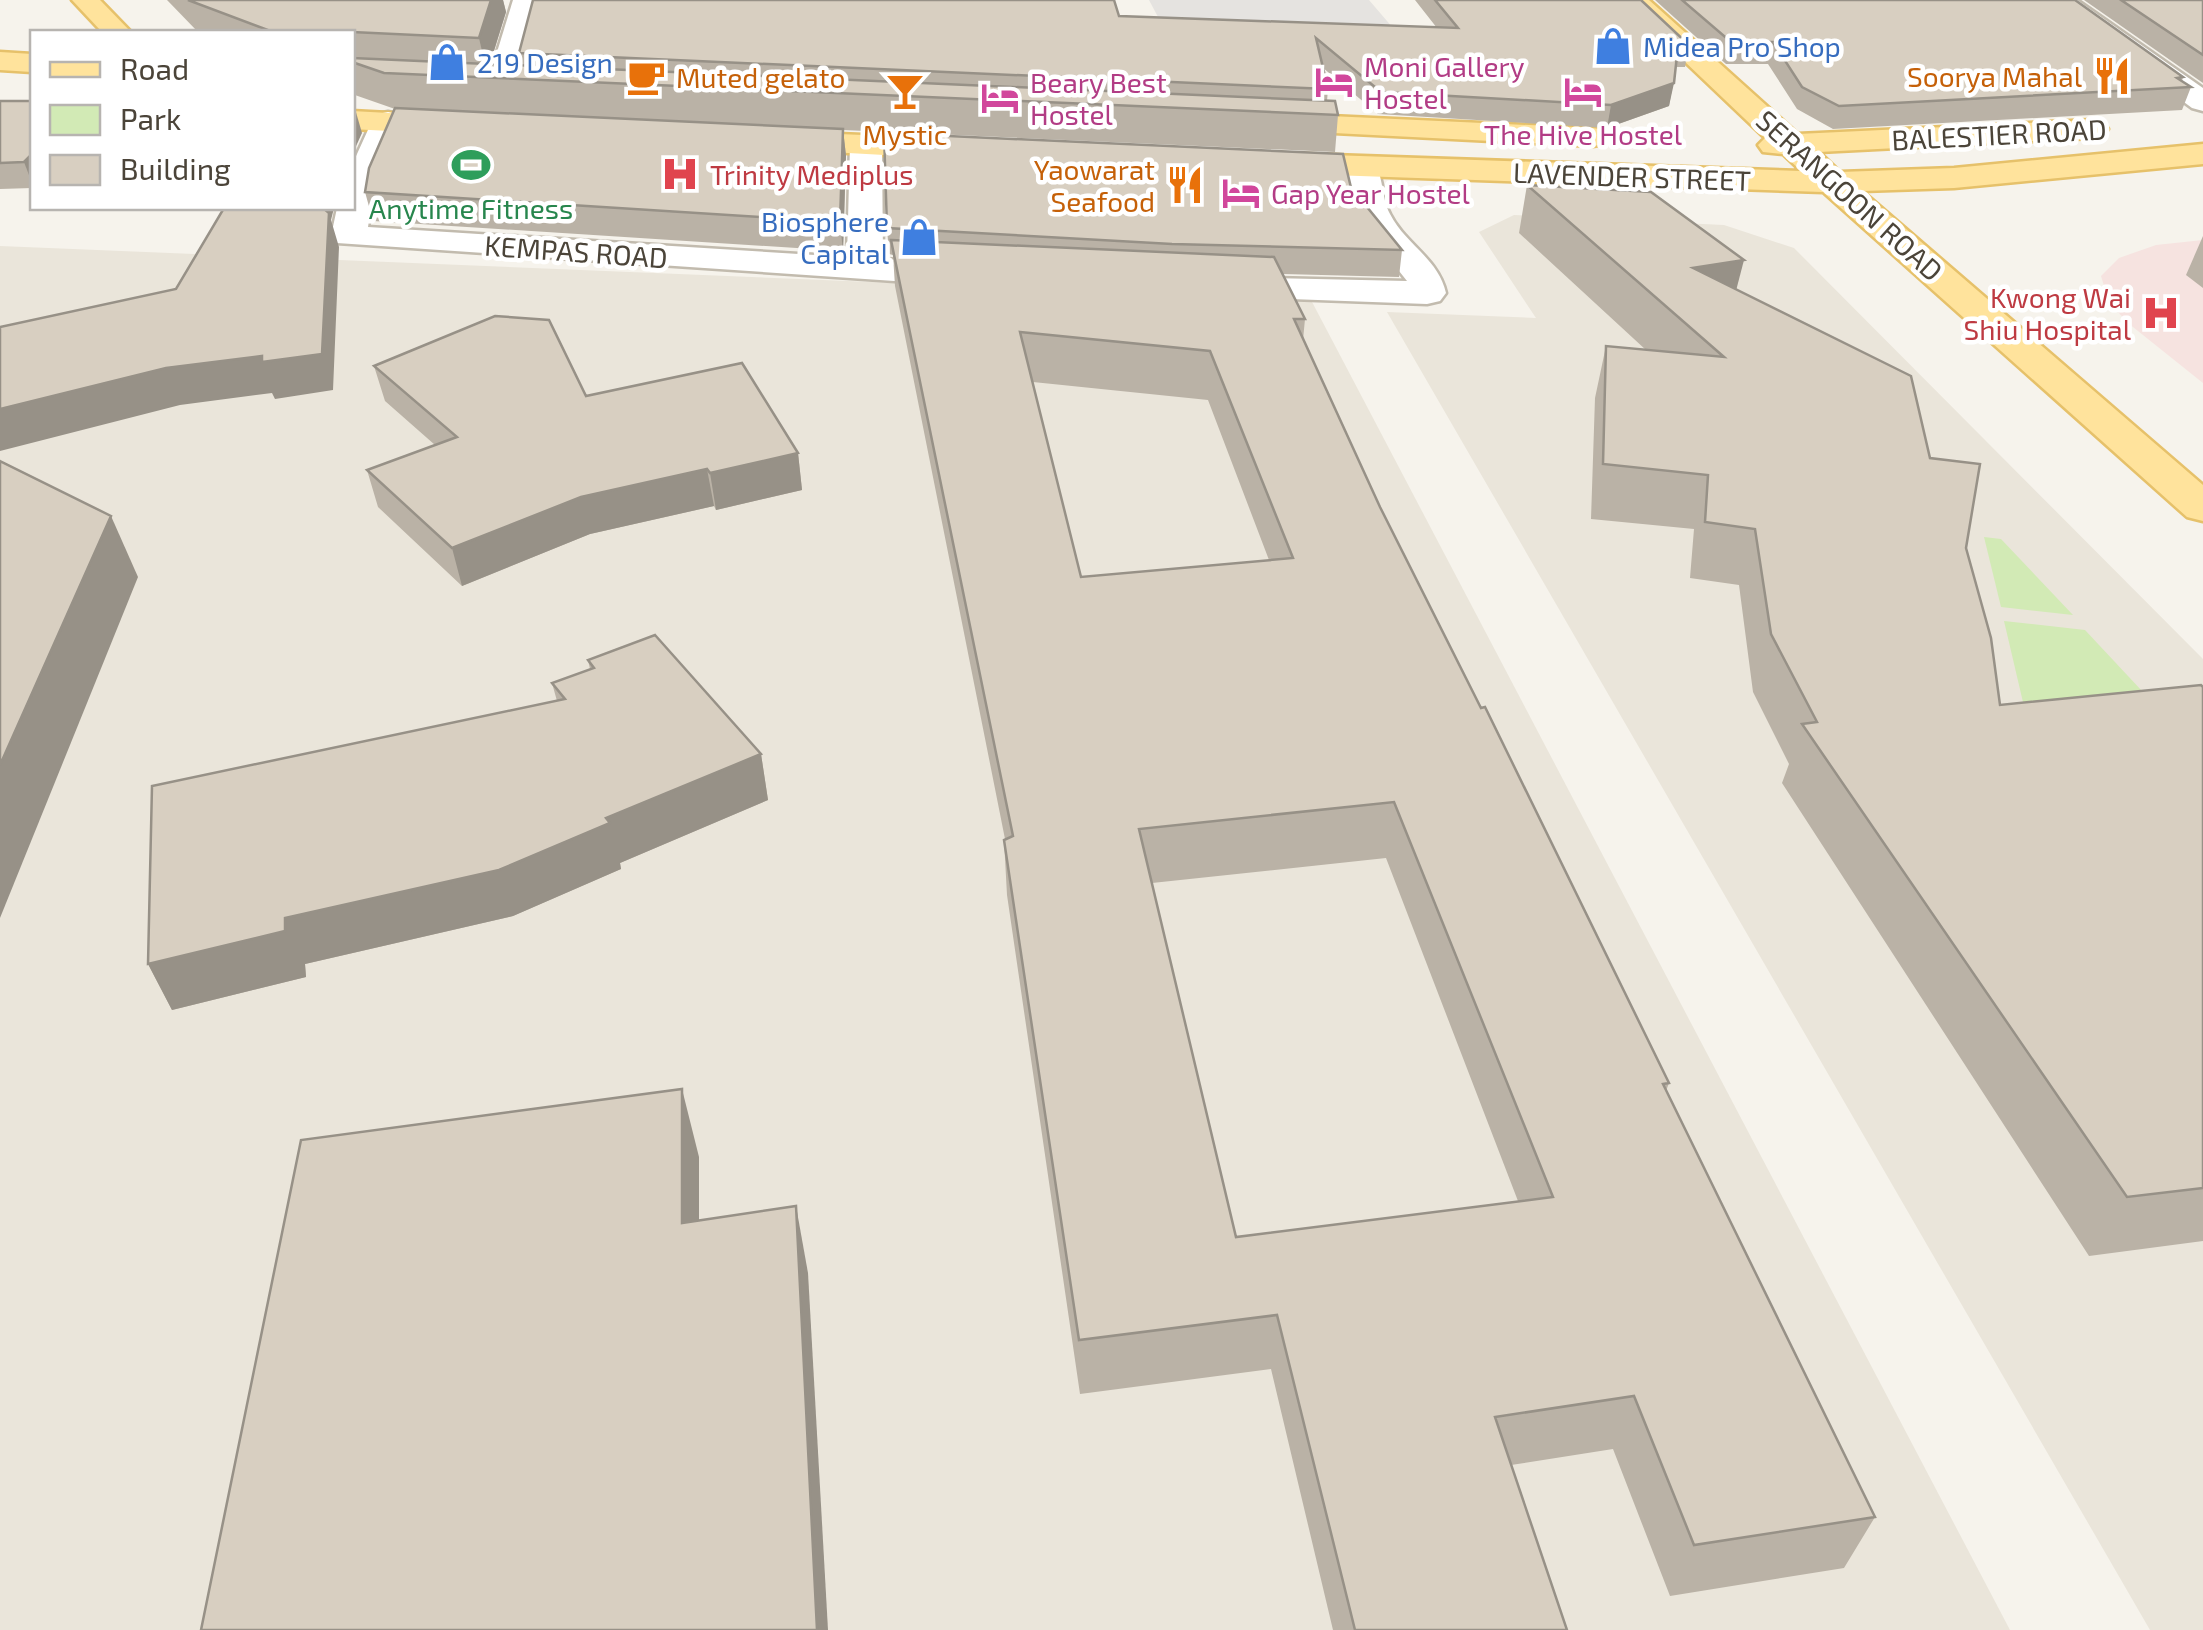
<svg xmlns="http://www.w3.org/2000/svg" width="2203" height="1630" font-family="'Exo 2',sans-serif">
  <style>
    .residential { fill: #eae5da }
    .medical { fill: #f6e3e0 }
    .green { fill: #d2eab5 }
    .parking { fill: #e5e3e0 }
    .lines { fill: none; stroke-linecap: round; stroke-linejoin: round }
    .minor-casing { stroke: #c2bbae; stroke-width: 5 }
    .primary-casing { stroke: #e6c16a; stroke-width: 5 }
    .minor { fill: #fff; fill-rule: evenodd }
    .primary { fill: #ffe39c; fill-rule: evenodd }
    .wall { fill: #bab2a6; fill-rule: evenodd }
    .shaded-wall { fill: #979187 }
    .building { fill: #d8cfc1; stroke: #979187; stroke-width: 2.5; fill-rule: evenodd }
    .labels { text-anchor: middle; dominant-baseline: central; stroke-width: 9; stroke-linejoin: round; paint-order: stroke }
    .far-shop-label { font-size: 28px; fill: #366cbe; stroke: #fff; text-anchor: start }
    .far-hotel-label { font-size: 28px; fill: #b23c85; stroke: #fff; text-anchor: start }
    .far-food-label { font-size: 28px; fill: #c56008; stroke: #fff; text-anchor: end }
    .far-street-label { font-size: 28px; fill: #4b4439; stroke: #fff }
    .far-health-label { font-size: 28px; fill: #be3a42; stroke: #fff; text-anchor: start }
    .far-leisure-label { font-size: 28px; fill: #27864d; stroke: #fff }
  </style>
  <rect width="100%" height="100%" fill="#f6f3ec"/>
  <g class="residential">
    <polygon points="1514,215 1724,225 1794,248 2203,659 2203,1630 2150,1630 1387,312 1536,318 1479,232"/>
    <polygon points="0,246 1311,300 2010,1630 0,1630"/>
  </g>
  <polygon class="medical" points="2203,240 2203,383 2128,323 2109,302 2101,276 2119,258 2156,245"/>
  <g class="green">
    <polygon points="1984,537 2001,539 2073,615 2001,607"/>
    <polygon points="2004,621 2085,630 2171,722 2026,715"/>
  </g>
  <polygon class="parking" points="1149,0 1369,0 1393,28 1158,17"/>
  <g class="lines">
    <g class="minor-casing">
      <g id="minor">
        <polygon points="513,0 539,0 516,88 512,94 490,94 486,88"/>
        <polygon points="2046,0 2077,0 2203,88 2203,111 2192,108"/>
        <polygon points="388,112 399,114 404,121 373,195 368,227 847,257 850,145 855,138 877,138 882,145 883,259 968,264 981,267 986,275 981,283 968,286 337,243 331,236 337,208 352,208 352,165 372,121 377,114"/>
        <path d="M1361 157 1373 160C1384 176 1381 197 1390 214 1405 244 1438 258 1446 293L1440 301 1427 304 1205 296 1200 288 1205 280 1218 277 1407 281 1356 217 1345 167 1349 160Z"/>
      </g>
    </g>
    <g class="primary-casing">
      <g id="primary">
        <polygon points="72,0 100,0 131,32 102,32"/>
        <polygon points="1620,0 1649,0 1798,134 2092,120 2103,122 2108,129 2103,136 2092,138 1819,152 1840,172 1954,168 2203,144 2203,164 1954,188 1862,191 2203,485 2203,521 2187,517 1823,192 1273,173 1261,170 1257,163 1261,156 1273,153 1801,171 1783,154 1763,152 1758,145 1765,138"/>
        <polygon points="0,52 32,54 32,72 0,70"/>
        <polygon points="352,111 462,117 473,119 478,126 473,133 462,135 352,129"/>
        <polygon points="1264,113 1593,128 1604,130 1609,137 1604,144 1593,146 1253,129 1248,122 1253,115"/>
        <polygon points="768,131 957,139 968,142 973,149 968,156 957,159 757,148 752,141 757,134"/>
      </g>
    </g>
    <use href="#minor" class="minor"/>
    <use href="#primary" class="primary"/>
  </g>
  <g class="wall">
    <polygon points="167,0 503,0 506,12 490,64 521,65 519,53 1119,16 1437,28 1415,0 1641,0 1689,45 1685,67 1676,67 1669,106 1607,128 1378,114 1322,67 1328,89 1327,101 1338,115 1335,152 843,130 846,156 843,251 373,221 365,192 395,109 352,94 352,32 198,32"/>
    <polygon points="1655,0 2075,0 2183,77 2182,81 2191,87 2182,110 1833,129 1797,109 1768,64 1726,64"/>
    <polygon points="2084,0 2203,0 2203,83"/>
    <polygon points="0,101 32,101 32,188 0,189"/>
    <polygon points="1527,185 1736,290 1930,458 1966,548 2000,705 2203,687 2203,1241 2089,1256 1782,783 1789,764 1753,692 1739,585 1690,578 1694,529 1591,519 1595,398 1606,346 1646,350 1519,233"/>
    <path d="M1351 196 1402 250 1399 277 1283 274 1305 319 1303 340 1380 507 1669 1083 1666 1091 1875 1517 1844 1568 1670 1596 1613 1449 1511 1465 1567 1630H1333L1271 1369 1080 1394 1007 895 1004 840 1005 839 895 286 893 255 889 254 887 228ZM1033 382 1208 400 1269 560 1081 577ZM1386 858 1518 1201 1236 1237 1152 883Z"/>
    <polygon points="2203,236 2203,288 2186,275"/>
    <polygon points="374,366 586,396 798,453 802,490 716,510 714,506 590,534 462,586 378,507 367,470 435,445 385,401"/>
    <polygon points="588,660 761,754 768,800 620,863 621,869 513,916 305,964 306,977 172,1010 148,964 557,701 552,683 590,669"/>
  </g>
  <g class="shaded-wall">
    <polygon points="491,0 503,0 506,12 487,73 479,38"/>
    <polygon points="1674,83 1669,106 1607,128 1611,105"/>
    <polygon points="353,102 362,133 352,155 352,104"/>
    <polygon points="843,129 846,156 843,251 840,222"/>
    <polygon points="32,154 32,183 24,162"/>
    <polygon points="319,208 334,208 331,220 339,247 333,390 275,399 272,393 180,405 0,451 0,409"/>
    <polygon points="1744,260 1731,310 1693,268"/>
    <polygon points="798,453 802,490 716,510 710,473"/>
    <polygon points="707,469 714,506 590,534 462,586 452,548 581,497"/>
    <polygon points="111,516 138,577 0,918 0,765"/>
    <polygon points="761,754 768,800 620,863 621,869 513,916 305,964 306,977 172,1010 148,964 285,918 606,818"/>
    <polygon points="682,1089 699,1157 699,1289 682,1223"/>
    <polygon points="796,1206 808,1273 828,1630 817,1630"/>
  </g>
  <g class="building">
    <polygon points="188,0 491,0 479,38 352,32 273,32"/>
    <polygon points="533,0 1114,0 1119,16 1458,28 1435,0 1641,0 1689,45 1678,46 1674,83 1611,105 1381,92 1316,38 1328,89 519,53"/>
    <polygon points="1682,0 2075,0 2183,77 2177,78 2191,87 1839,106 1802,87 1773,42 1731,42"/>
    <polygon points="2121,0 2203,0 2203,55"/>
    <polygon points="352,58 1335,101 1338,115 384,73 352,62"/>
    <polygon points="0,101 32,101 32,154 24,162 0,163"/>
    <polygon points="395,108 843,129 840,222 365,192 369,168"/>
    <polygon points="884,133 1343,154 1352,192 1342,195 1358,196 1402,250 1172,244 887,228"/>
    <polygon points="1527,185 1651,192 1744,260 1693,268 1911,376 1930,458 1980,464 1966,548 1991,638 2000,705 2201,685 2203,687 2203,1188 2127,1197 1802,724 1817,722 1771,634 1755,529 1705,522 1708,475 1603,464 1606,346 1724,357"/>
    <polygon points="224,208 323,208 329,213 322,354 262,362 262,356 166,368 0,409 0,327 176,289"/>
    <path d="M891 240 1274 257 1305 319H1294L1380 507 1481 708 1485 707 1669 1083 1663 1084 1875 1517 1694 1545 1634 1396 1495 1417 1567 1630H1355L1277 1315 1079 1340 1004 840 1013 836ZM1020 332 1210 351 1293 558 1081 577ZM1394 802 1553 1197 1236 1237 1139 829Z"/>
    <polygon points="495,316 549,320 586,396 742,363 798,453 710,473 707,469 581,497 452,548 367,470 457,437 374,366"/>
    <polygon points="0,461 111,516 0,765"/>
    <polygon points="655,635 761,754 606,818 610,823 499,870 285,918 285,931 148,964 152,786 565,699 552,683 594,668 588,660"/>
    <polygon points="682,1089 682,1223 796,1206 817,1630 201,1630 301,1140"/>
  </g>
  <defs>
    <g id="shop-bare" transform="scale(3)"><path d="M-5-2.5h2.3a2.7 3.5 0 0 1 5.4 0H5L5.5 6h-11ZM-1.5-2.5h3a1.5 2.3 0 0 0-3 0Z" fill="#3f7fe0" stroke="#fff" stroke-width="2.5" paint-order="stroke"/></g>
    <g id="restaurant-bare" transform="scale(3)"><path d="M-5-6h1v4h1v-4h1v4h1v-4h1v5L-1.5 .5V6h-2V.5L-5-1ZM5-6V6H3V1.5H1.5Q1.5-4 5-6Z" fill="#e8710a" stroke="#fff" stroke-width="2.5" paint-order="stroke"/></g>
    <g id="cafe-bare" transform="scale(3)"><path d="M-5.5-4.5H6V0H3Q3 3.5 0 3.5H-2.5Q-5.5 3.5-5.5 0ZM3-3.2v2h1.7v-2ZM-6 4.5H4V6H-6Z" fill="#e8710a" stroke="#fff" stroke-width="2.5" paint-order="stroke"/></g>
    <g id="hotel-bare" transform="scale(3)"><path d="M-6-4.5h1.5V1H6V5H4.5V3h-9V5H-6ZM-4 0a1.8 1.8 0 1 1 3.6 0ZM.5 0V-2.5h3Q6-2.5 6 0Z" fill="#d1479c" stroke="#fff" stroke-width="2.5" paint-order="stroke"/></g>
    <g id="bar-bare" transform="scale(3)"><path d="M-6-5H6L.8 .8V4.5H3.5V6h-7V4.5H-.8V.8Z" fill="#e8710a" stroke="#fff" stroke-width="2.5" paint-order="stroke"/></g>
    <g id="stadium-bare" transform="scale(3)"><path d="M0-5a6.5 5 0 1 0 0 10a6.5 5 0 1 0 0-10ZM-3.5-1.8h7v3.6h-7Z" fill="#2e9e5b" stroke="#fff" stroke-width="2.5" paint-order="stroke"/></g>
    <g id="hospital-bare" transform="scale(3)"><path d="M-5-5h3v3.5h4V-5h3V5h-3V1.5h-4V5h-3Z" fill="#e0444e" stroke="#fff" stroke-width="2.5" paint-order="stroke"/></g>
  </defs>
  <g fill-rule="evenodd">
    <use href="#shop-bare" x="1613" y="46"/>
    <use href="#shop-bare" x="447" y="62"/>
    <use href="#restaurant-bare" x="2112" y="76"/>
    <use href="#cafe-bare" x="646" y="77"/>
    <use href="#hotel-bare" x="1334" y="82"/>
    <use href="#bar-bare" x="905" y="91"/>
    <use href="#hotel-bare" x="1583" y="92"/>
    <use href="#hotel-bare" x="1000" y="98"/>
    <use href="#stadium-bare" x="471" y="165"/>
    <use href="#hospital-bare" x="680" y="174"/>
    <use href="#restaurant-bare" x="1185" y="185"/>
    <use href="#hotel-bare" x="1241" y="193"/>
    <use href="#shop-bare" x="919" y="237"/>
    <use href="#hospital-bare" x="2161" y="313"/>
  </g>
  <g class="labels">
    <g class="far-shop-label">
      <text x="1643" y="46">Midea Pro Shop</text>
      <text x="477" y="62">219 Design</text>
      <text x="889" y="221" text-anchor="end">Biosphere<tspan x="889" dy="32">Capital</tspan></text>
    </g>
    <g class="far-hotel-label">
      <text x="1364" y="66">Moni Gallery<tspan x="1364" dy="32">Hostel</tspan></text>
      <text x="1030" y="82">Beary Best<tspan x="1030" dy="32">Hostel</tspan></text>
      <text x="1583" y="134" text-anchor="middle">The Hive Hostel</text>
      <text x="1271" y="193">Gap Year Hostel</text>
    </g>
    <g class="far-food-label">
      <text x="2082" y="76">Soorya Mahal</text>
      <text x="676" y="77" text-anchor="start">Muted gelato</text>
      <text x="905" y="134" text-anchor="middle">Mystic</text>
      <text x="1155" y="169">Yaowarat<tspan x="1155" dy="32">Seafood</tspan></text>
    </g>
    <g class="far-street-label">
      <text transform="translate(1999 134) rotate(-3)">BALESTIER ROAD</text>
      <text transform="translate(1632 176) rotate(2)">LAVENDER STREET</text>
      <text transform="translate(1850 195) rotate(42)">SERANGOON ROAD</text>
      <text transform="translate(576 251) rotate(4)">KEMPAS ROAD</text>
    </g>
    <g class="far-health-label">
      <text x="710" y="174">Trinity Mediplus</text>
      <text x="2131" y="297" text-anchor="end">Kwong Wai<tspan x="2131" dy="32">Shiu Hospital</tspan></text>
    </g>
    <g class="far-leisure-label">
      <text x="471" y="208">Anytime Fitness</text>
    </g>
  </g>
  <rect x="30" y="30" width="325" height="180" fill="#ffffff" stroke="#b7b4b0" stroke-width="2.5"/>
  <rect x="50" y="62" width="50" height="15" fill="#ffe39c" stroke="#b7b4b0" stroke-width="2.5"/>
  <text x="120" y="80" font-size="30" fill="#4b4439">Road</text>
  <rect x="50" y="105" width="50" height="30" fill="#d2eab5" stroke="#b7b4b0" stroke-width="2.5"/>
  <text x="120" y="130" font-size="30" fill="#4b4439">Park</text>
  <rect x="50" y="155" width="50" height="30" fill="#d8cfc1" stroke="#b7b4b0" stroke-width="2.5"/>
  <text x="120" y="180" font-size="30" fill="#4b4439">Building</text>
</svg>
